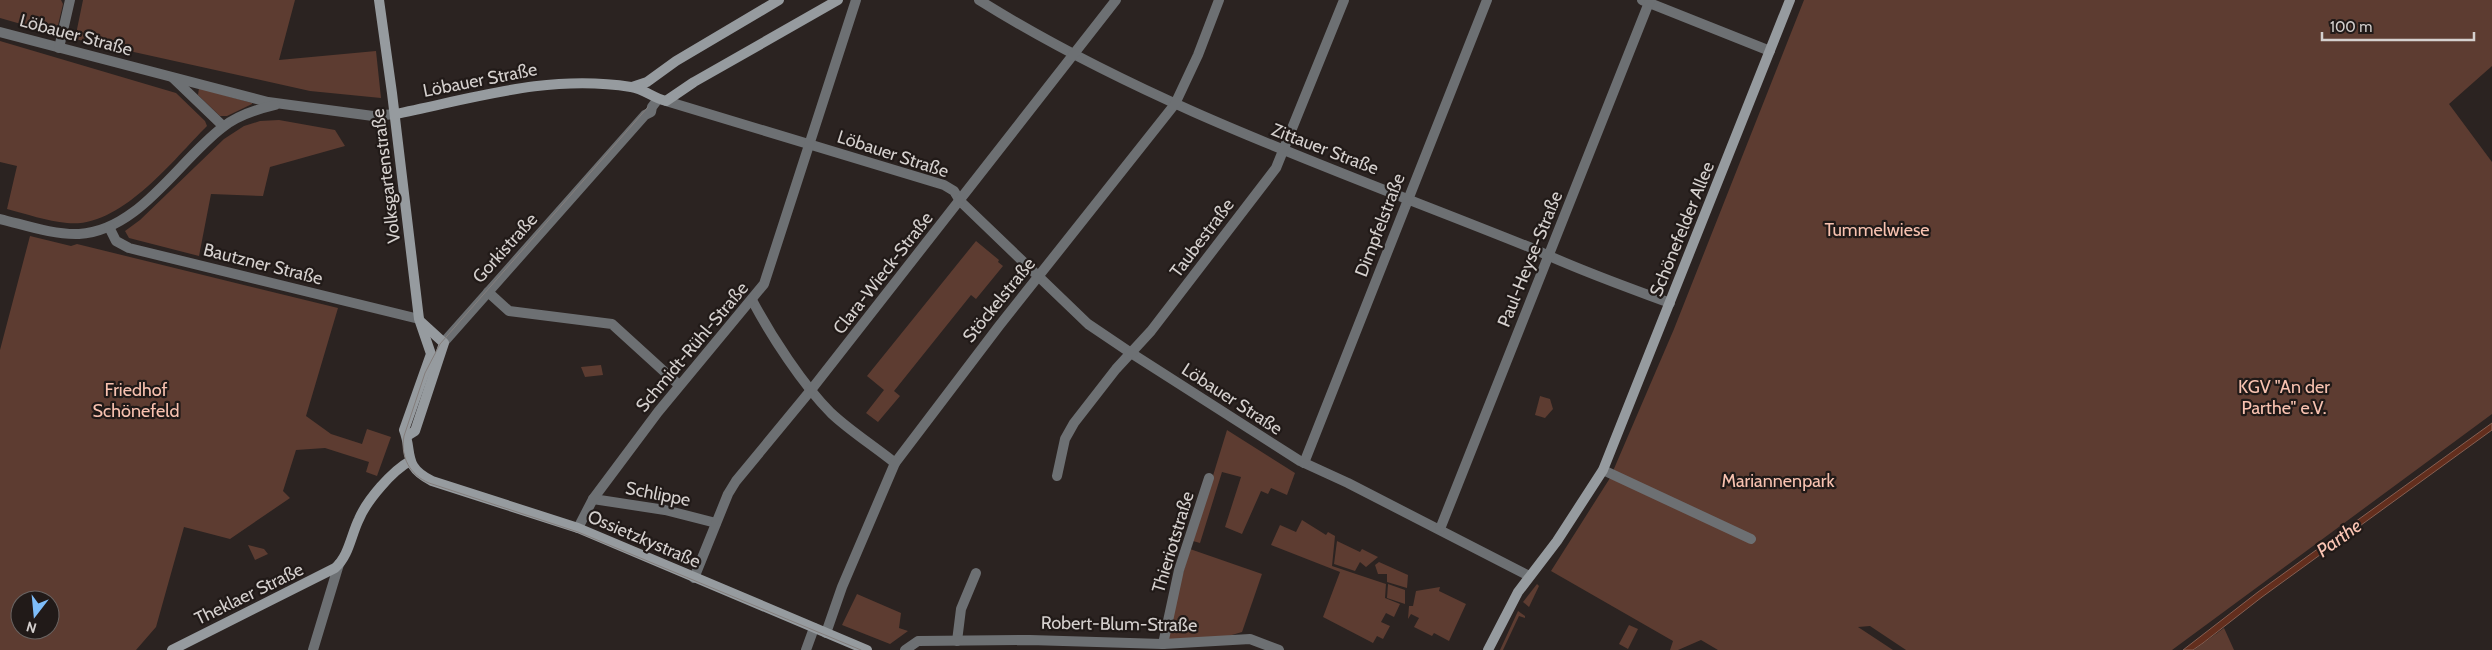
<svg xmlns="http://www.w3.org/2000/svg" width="2492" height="650" font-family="Cabin,sans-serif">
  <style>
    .green { fill: #5d3c31; fill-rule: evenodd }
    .water { fill: #632e1d; stroke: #855f52 }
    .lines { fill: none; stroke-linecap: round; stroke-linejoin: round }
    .street { stroke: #6d7073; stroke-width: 10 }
    .secondary { stroke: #969b9f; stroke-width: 10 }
    .tram { stroke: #847e7c; stroke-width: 1 }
    .labels { text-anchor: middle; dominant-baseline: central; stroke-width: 4.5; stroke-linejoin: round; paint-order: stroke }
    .street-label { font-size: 18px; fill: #d5d0ce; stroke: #211a18 }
    .park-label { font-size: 18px; fill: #f8c2b0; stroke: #211a18 }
    .water-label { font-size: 19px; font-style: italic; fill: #fbc5b4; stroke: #211a18 }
  </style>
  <rect width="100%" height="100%" fill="#2b2321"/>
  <g class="green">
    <polygon points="0,0 61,0 63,4 56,34 0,18"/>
    <polygon points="83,0 295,0 279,60 376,51 381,98 310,91 75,39"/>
    <polygon points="1804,0 2492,0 2492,66 2449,104 2492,162 2492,414 2172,650 1906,650 1870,626 1858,627 1893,650 1718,650 1701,640 1678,650 1670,650 1673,641 1551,571 1610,478 1674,329"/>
    <path d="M0 41 176 93 205 121 207 126C172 161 120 229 67 223 47 221 26 214 7 209L17 166 0 162Z"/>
    <polygon points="199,88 252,103 252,104 227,116 220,116 198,95"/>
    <polygon points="279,120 335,130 345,146 270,167 263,196 211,194 199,256 129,238 125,231 140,220 224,139 244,126 260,121"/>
    <path d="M30 236 71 246 77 244 338 308 306 416 331 434 362 444 367 429 391 437 377 476 366 472 369 462 325 448 296 450 283 491 290 498 230 539 184 527 156 627 136 650H0V350ZM20 600H50V630H20Z"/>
    <polygon points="976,241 999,260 998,262 1003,266 976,299 971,295 894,391 900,396 878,422 866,413 884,390 867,376"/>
    <polygon points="601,365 603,375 585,377 581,367"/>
    <polygon points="1540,396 1550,399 1553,409 1545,418 1535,415"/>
    <polygon points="1227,430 1295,473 1287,495 1271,488 1268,494 1261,491 1242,534 1225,527 1241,477 1222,472 1200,543 1193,541"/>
    <polygon points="1302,520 1326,535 1328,532 1335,536 1332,566 1386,584 1385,598 1400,604 1394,617 1386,613 1381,622 1390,626 1383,639 1377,636 1373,643 1323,617 1340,572 1271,545 1280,525 1296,532"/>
    <polygon points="1337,541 1360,552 1362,549 1378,557 1366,567 1360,562 1355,571 1334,564"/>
    <polygon points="248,545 264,549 268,554 255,560"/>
    <polygon points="1190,549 1262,574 1242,632 1225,637 1168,640 1179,587"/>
    <polygon points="1379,562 1408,575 1407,588 1387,582 1387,574 1378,574 1375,565"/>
    <polygon points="1388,584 1405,590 1405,604 1387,598"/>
    <polygon points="1537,584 1539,586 1529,607 1523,602"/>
    <polygon points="1440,587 1439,591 1466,604 1449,641 1434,633 1432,636 1414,627 1419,618 1411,614 1408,619 1409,606 1413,606 1416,591"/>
    <polygon points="857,594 901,613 899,628 908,631 890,644 842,625"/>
    <polygon points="1518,611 1525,616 1525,618 1519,616 1503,650 1500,650"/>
    <polygon points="1629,625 1638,629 1628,649 1619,644"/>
    <polygon points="2224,628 2234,650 2194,650"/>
  </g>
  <polygon class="water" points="2492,423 2492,430 2262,597 2203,643 2193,650 2183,650 2258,592"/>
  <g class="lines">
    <g class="street">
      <path d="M979 0C1152 108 1346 173 1534 249 1578 270 1624 286 1670 303"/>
      <polyline points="1642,0 1770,51"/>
      <polyline points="0,32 268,102 373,116 395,114"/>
      <polyline points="59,48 70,0"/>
      <polyline points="173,78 223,126"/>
      <polyline points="666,101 944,185 954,191 960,201 1088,324 1131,353 1300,461 1348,483 1529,576"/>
      <path d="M0 219C25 225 53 235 79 234 139 231 178 161 223 127 237 116 258 109 275 105"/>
      <polyline points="109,227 116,241 129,248 419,319"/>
      <polyline points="488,292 509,311 612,324 679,385"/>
      <path d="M752 300C771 336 803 385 831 413 850 431 874 446 895 463"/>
      <polyline points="444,342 645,115 651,112 652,107 658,99"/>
      <polyline points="1304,463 1487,0"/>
      <polyline points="1603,470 1751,539"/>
      <polyline points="1057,476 1065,439 1074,423 1116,369 1151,331 1276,168 1344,0"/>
      <polyline points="593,499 665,510 716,523"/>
      <polyline points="578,528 593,499 658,412 764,284 856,0"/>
      <polyline points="1440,529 1650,0"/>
      <polyline points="694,578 728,494 736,481 811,390 1116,0"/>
      <polyline points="826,633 842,587 895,463 999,326 1175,104 1198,55 1219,0"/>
      <polyline points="957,641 961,609 976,573"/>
      <polyline points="1163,644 1179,570 1209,478"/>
      <polyline points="313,650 339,564"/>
      <polyline points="806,650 814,628"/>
      <polyline points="905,650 918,641 1030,640 1163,644 1250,639 1279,650"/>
    </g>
    <g class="secondary">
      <path d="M379 0 392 93 419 319 431 354 404 430C413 453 402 466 432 481L578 528 867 650"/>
      <polyline points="632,87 647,82 676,61 779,0"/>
      <path d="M395 114C475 98 548 74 631 87 644 89 653 98 666 101L694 82 838 0"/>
      <polyline points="407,436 415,431 444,343 421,322"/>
      <path d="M172 650 335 568C349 556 351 535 359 519 367 500 392 471 410 461"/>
      <polyline points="1488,650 1518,592 1557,541 1603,470 1790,0"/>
    </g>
    <path class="tram" d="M648 107 440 344 425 373 404 436C400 457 410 475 429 483L578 532 861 650"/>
  </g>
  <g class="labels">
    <g class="street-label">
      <text transform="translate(76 35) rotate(15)">Löbauer Straße</text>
      <text transform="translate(480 80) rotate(-11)">Löbauer Straße</text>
      <text transform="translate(1325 149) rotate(21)">Zittauer Straße</text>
      <text transform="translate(893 154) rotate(18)">Löbauer Straße</text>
      <text transform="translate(386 176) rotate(-97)">Volksgartenstraße</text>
      <text transform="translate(1380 225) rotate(-69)">Dimpfelstraße</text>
      <text transform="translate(1682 229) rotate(-68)">Schönefelder Allee</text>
      <text transform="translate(1202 238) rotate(-53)">Taubestraße</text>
      <text transform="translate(505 248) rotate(-48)">Gorkistraße</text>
      <text transform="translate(1530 259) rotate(-68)">Paul-Heyse-Straße</text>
      <text transform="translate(263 264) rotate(14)">Bautzner Straße</text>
      <text transform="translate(883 273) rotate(-52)">Clara-Wieck-Straße</text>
      <text transform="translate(999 300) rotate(-51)">Stöckelstraße</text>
      <text transform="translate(692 347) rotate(-50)">Schmidt-Rühl-Straße</text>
      <text transform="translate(1232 399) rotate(33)">Löbauer Straße</text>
      <text transform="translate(658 494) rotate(11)">Schlippe</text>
      <text transform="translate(644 539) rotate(23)">Ossietzkystraße</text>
      <text transform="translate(1173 542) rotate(-73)">Thieriotstraße</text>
      <text transform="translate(249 594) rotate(-26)">Theklaer Straße</text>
      <text transform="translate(1119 624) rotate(1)">Robert-Blum-Straße</text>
    </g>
    <g class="park-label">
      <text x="1877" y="230">Tummelwiese</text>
      <text x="2284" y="387">KGV "An der<tspan x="2284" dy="21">Parthe" e.V.</tspan></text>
      <text x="136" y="390">Friedhof<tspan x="136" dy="21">Schönefeld</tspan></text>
      <text x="1778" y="481">Mariannenpark</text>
    </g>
    <g class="water-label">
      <text transform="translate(2339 538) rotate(-36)">Parthe</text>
    </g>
  </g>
  <g transform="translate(35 615) rotate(196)"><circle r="24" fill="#211a18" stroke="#696361"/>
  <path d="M0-4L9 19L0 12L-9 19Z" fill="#7ebdf9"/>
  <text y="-8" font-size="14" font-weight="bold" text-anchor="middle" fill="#d5d0ce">N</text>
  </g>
  <path d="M2322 32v8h152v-8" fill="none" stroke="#d5d0ce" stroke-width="2.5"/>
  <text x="2330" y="32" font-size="15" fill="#d5d0ce" stroke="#211a18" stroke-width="4" paint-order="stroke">100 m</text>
</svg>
